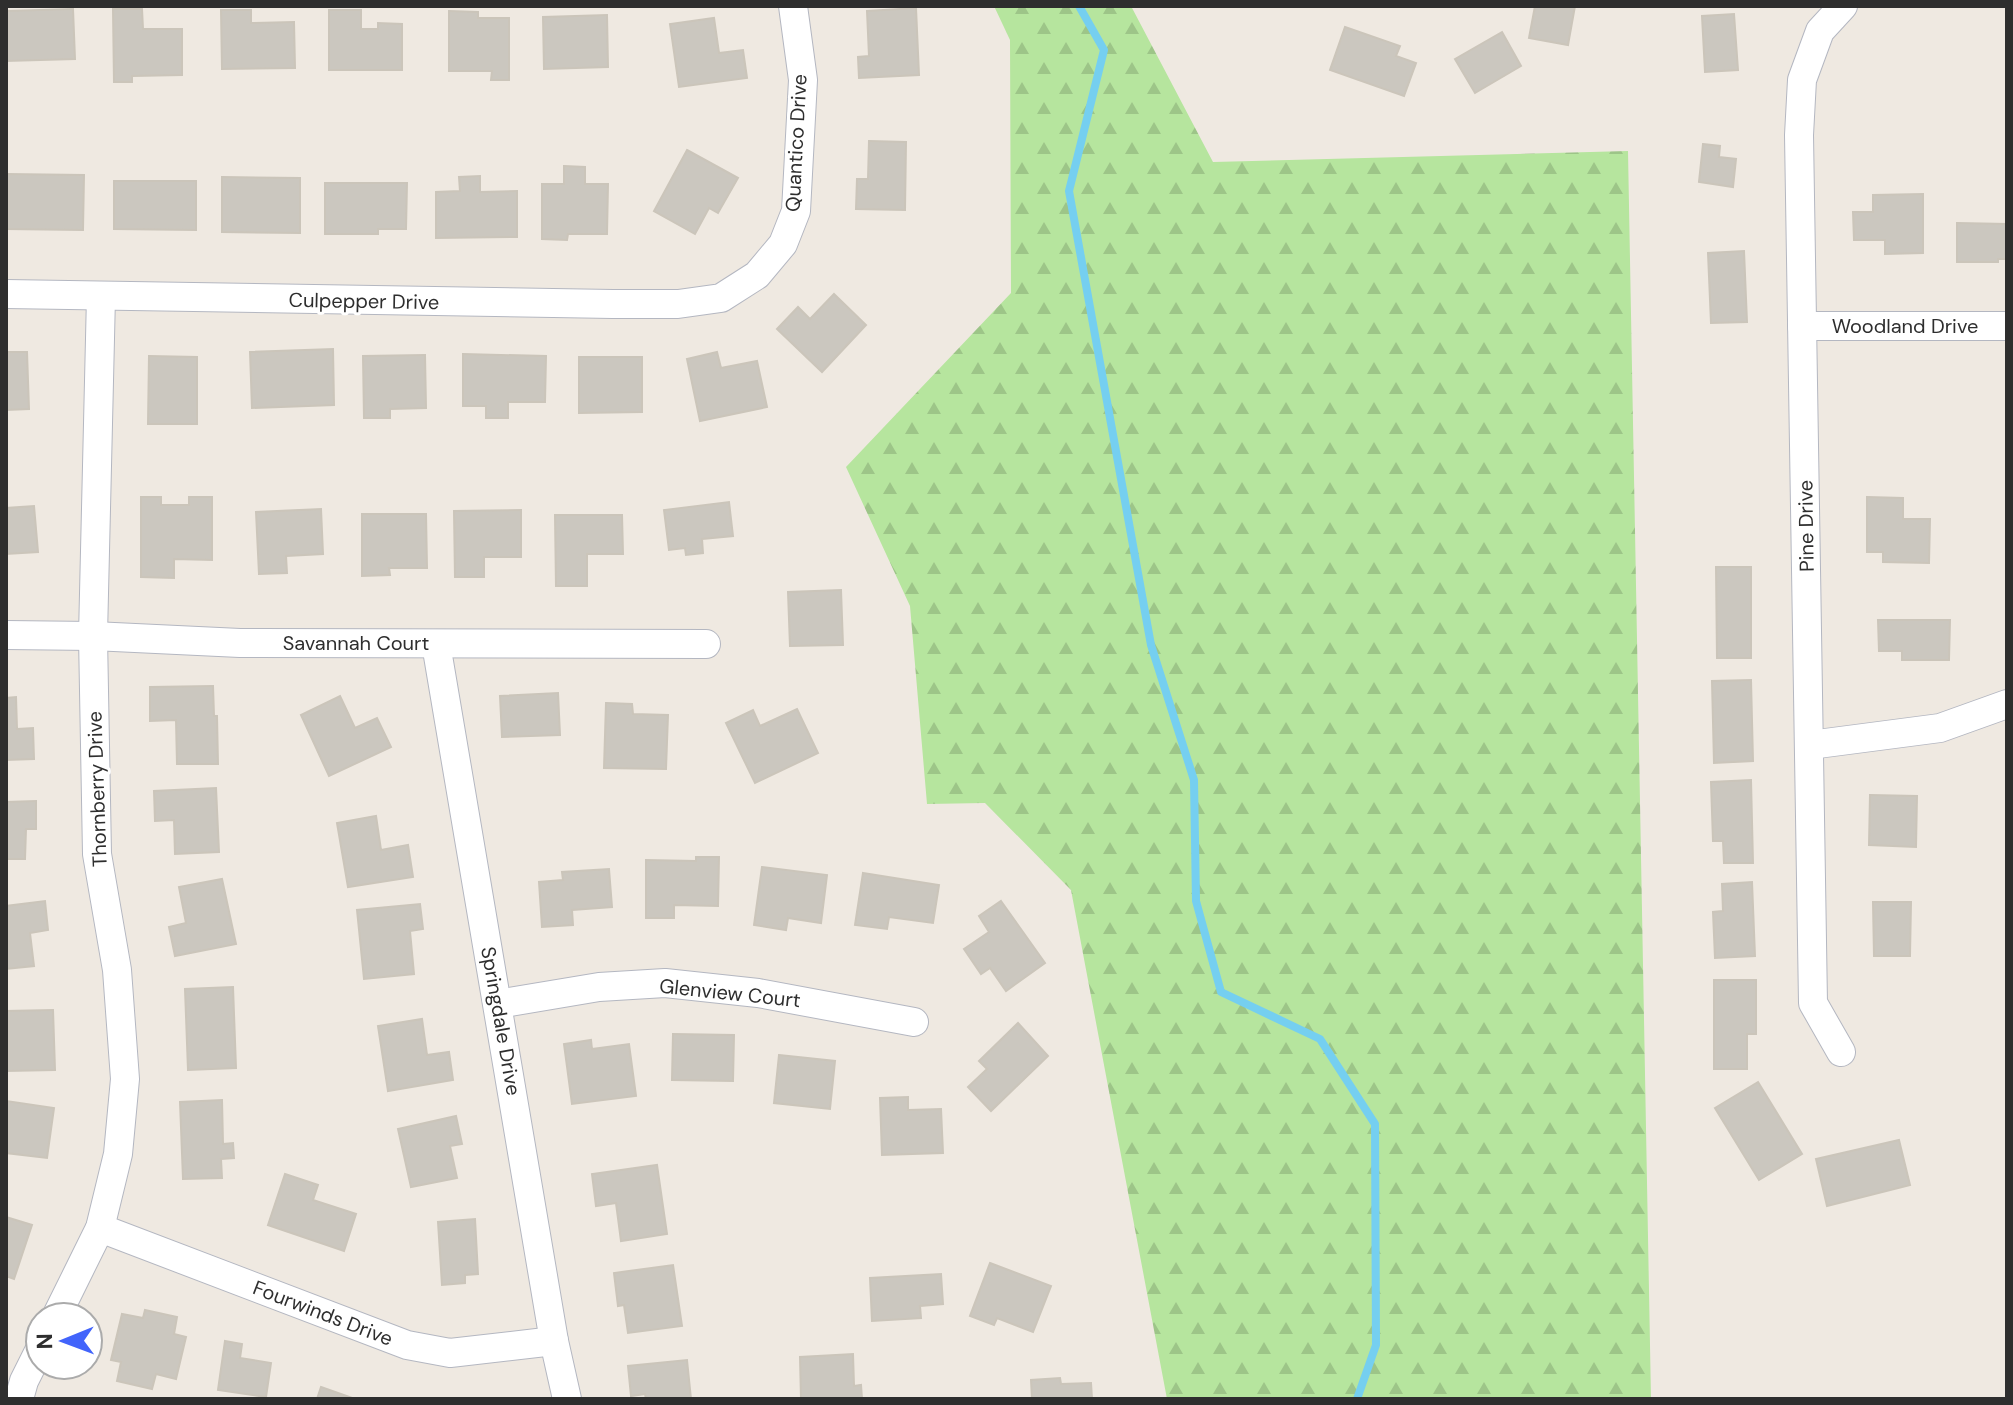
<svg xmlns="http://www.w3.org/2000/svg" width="2013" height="1405" viewBox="0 0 2013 1405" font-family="'DM Sans',sans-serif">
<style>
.forest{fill:url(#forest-firs)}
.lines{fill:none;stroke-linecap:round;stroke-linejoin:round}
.stream{stroke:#75cff0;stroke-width:8}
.building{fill:#cbc7bf;stroke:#cbc5ba;stroke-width:2}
.minor-casing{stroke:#b4b7c1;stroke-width:30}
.minor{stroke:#fff;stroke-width:28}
.labels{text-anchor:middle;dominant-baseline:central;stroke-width:6;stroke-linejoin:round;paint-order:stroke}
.street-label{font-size:20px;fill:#2e2e2e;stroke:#fff}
</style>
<defs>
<pattern id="forest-firs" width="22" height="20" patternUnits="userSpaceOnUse" patternTransform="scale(2)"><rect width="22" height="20" fill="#b6e59e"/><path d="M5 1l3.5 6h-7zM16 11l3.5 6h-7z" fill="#9dc588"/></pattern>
</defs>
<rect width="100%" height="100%" fill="#efe9e1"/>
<polygon class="forest" points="994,6 1131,6 1213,162 1628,151 1651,1399 1167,1399 1071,890 985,803 927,804 910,606 846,467 1011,293 1010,40"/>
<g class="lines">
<polyline class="stream" points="1079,6 1104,50 1069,191 1151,645 1194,780 1196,901 1221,992 1320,1039 1375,1124 1376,1345 1357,1399"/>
</g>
<g class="building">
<polygon points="1535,6 1575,6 1568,45 1529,38"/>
<polygon points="916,8 919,75 859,78 858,57 869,56 867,11"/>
<polygon points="73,9 75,59 6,61 6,11"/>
<polygon points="113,9 142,9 143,29 182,29 182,75 132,76 132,82 114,82"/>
<polygon points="221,10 251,10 251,23 294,22 295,68 222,69"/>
<polygon points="329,10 361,10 361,29 378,29 378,23 402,24 402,70 329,70"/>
<polygon points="449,11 478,12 478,18 509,18 509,80 491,80 492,71 449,71"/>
<polygon points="1734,14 1738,70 1705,72 1702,16"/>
<polygon points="607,15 608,67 544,69 543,17"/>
<polygon points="714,18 719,53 743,50 747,78 679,87 670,24"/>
<polygon points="1345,27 1400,46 1396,56 1416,63 1404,96 1330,70"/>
<polygon points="1502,32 1521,66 1475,93 1455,59"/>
<polygon points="869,141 906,142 905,210 856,209 857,179 868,179"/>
<polygon points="1703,144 1720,146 1719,157 1736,159 1733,187 1699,182"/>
<polygon points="687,150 738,178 718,213 709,208 695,234 654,211"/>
<polygon points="564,166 585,167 585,184 608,184 607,234 568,234 567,240 542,239 542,184 564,184"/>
<polygon points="6,174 84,175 83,230 6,229"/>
<polygon points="480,176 480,192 517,191 517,237 436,238 436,192 460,191 459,177"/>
<polygon points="222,177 300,178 300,233 222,232"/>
<polygon points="114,181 196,181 196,230 114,229"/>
<polygon points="325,183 407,183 406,229 378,229 378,234 325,234"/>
<polygon points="1923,194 1923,253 1885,254 1885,240 1854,240 1853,212 1873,212 1873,195"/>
<polygon points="1957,223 2007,224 2007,259 1998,259 1998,262 1957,262"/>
<polygon points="1744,251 1747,322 1711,323 1708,253"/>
<polygon points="834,294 866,325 822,372 777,329 798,307 810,319"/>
<polygon points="333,349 334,405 252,408 250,352"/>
<polygon points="6,352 27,352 29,409 6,410"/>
<polygon points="717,352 721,368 757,361 767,407 700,421 687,359"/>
<polygon points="463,354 546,356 545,402 508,402 508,418 486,418 486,406 463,406"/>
<polygon points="425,355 426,408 390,409 390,418 364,418 363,356"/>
<polygon points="149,356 197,357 197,424 148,424"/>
<polygon points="579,357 642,357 642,412 579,413"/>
<polygon points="141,497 161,497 161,505 189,505 189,497 212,497 212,560 174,559 174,578 141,577"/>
<polygon points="1867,497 1903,498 1903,519 1930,519 1929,563 1883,562 1883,552 1867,552"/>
<polygon points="729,502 733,536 702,539 703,553 686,555 685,548 669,550 664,510"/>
<polygon points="34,506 38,552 6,554 6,508"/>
<polygon points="321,509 323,554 286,556 287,573 259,574 256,512"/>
<polygon points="521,510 521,557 484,557 484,577 455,577 454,511"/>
<polygon points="362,514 426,514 427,568 389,568 390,575 362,576"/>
<polygon points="555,515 622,515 623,554 587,554 587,586 556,586"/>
<polygon points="1716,567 1751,567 1751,658 1717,658"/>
<polygon points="841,590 843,645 790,646 788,592"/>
<polygon points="1878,620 1950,620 1949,660 1902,660 1902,651 1879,651"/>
<polygon points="1751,680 1753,761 1714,763 1712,681"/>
<polygon points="213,686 214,716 217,716 218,764 177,764 176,720 150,721 150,687"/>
<polygon points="558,693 560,735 502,737 500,696"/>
<polygon points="340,696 355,728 377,718 391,747 329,776 301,715"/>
<polygon points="16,697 17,729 33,728 34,759 6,760 6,698"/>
<polygon points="606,703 632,704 633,714 668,715 666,769 604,768"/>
<polygon points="797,709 818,753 755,783 726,723 753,710 760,726"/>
<polygon points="1751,780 1753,863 1724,863 1723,841 1713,841 1711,782"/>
<polygon points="216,788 219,852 175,854 174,820 155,821 154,791"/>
<polygon points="1870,795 1917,796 1916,847 1869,845"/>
<polygon points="36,801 36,829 26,829 25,859 6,859 6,802"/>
<polygon points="376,816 381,850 408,845 413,877 348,887 337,823"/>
<polygon points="696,857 719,857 718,906 674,905 674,918 646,918 646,860 696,861"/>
<polygon points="762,867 827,875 821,923 788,918 786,930 754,925"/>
<polygon points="609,869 612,907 572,910 573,925 542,927 539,882 563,880 562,872"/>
<polygon points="863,873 939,885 933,923 889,917 887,929 855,925"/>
<polygon points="222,879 236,944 175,956 169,927 186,923 179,887"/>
<polygon points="1752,882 1755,956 1715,958 1713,912 1723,911 1722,884"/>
<polygon points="45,901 48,930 30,933 34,966 6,969 6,906"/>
<polygon points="1001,901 1045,963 1006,991 990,968 981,974 964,949 989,932 979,916"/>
<polygon points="1873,902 1911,902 1910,956 1874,956"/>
<polygon points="420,904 423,929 410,931 414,974 364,979 357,910"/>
<polygon points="1714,980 1756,980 1756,1034 1747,1034 1747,1069 1714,1069"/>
<polygon points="233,987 236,1068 188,1070 185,989"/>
<polygon points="53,1010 55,1070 6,1071 6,1011"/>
<polygon points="422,1019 427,1055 449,1052 453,1080 388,1091 378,1026"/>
<polygon points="1018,1023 1048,1056 991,1111 968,1087 987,1069 979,1061"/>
<polygon points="673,1034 734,1035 733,1081 672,1080"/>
<polygon points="591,1040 592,1049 629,1044 636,1096 572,1104 564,1044"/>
<polygon points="779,1055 835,1061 830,1109 774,1103"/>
<polygon points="1758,1082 1802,1154 1759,1180 1715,1108"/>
<polygon points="908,1097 908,1110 941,1109 943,1153 882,1155 880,1098"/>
<polygon points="222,1100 223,1144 233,1143 234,1158 221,1159 222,1178 183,1179 180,1102"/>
<polygon points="6,1101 54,1108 47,1158 6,1153"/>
<polygon points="456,1116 462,1144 450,1146 457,1178 411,1187 398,1129"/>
<polygon points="1899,1140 1910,1185 1827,1206 1816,1159"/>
<polygon points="657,1165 667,1234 621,1241 616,1203 596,1206 592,1174"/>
<polygon points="285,1174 318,1185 313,1200 356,1214 344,1251 268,1225"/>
<polygon points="6,1217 32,1225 14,1279 6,1276"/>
<polygon points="475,1219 478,1274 465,1275 465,1283 442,1285 438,1222"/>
<polygon points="990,1263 1051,1286 1033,1332 997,1318 994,1325 970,1316"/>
<polygon points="673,1265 682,1326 628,1333 624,1305 618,1306 614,1273"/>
<polygon points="941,1274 943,1304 920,1306 921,1318 872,1321 870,1278"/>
<polygon points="145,1310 177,1317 174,1334 186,1337 176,1379 156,1374 152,1389 117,1381 121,1362 111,1360 122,1314 143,1318"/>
<polygon points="225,1341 242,1344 240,1358 271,1363 266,1397 218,1390"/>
<polygon points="853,1354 854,1386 861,1385 862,1399 801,1399 800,1357"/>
<polygon points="687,1360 691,1399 646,1399 645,1394 631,1396 628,1366"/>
<polygon points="1060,1378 1061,1384 1091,1383 1092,1399 1032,1399 1031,1380"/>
<polygon points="321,1387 355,1399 317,1399"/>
</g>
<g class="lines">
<g class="minor-casing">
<g id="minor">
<polyline points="6,294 613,304 678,304 721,298 757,275 783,244 796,211 803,80 793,6"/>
<polyline points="1802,326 2007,326"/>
<polyline points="6,635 93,636 240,643 706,644"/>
<polyline points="436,644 554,1341 567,1399"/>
<polyline points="1810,745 1940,728 2007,704"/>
<polyline points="498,1004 599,987 665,983 758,993 914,1022"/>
<polyline points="1841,1052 1813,1003 1799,135 1802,80 1820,31 1843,6"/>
<polyline points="100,1228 407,1345 450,1353 554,1341"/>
<polyline points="56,1317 100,1228 118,1154 125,1079 117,970 97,854 93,636 101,296"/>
<polyline points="19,1399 24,1381 40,1349"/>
</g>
</g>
<use href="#minor" class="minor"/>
</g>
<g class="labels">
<g class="street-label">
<text transform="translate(796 143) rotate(-87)">Quantico Drive</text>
<text transform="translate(364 301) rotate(1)">Culpepper Drive</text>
<text x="1905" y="326">Woodland Drive</text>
<text transform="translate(1806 526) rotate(-91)">Pine Drive</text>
<text x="356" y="643">Savannah Court</text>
<text transform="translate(97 789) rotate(-92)">Thornberry Drive</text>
<text transform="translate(730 993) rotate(6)">Glenview Court</text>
<text transform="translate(501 1021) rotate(80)">Springdale Drive</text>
<text transform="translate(323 1313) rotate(21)">Fourwinds Drive</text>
</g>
</g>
<rect width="2013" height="1405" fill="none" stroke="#2e2e2e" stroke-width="16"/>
<g transform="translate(64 1341) rotate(269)"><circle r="38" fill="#ffffff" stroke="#ababab" stroke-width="2"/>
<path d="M0-6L14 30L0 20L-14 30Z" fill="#4264fb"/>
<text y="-12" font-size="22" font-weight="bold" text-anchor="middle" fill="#2e2e2e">N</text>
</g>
</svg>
